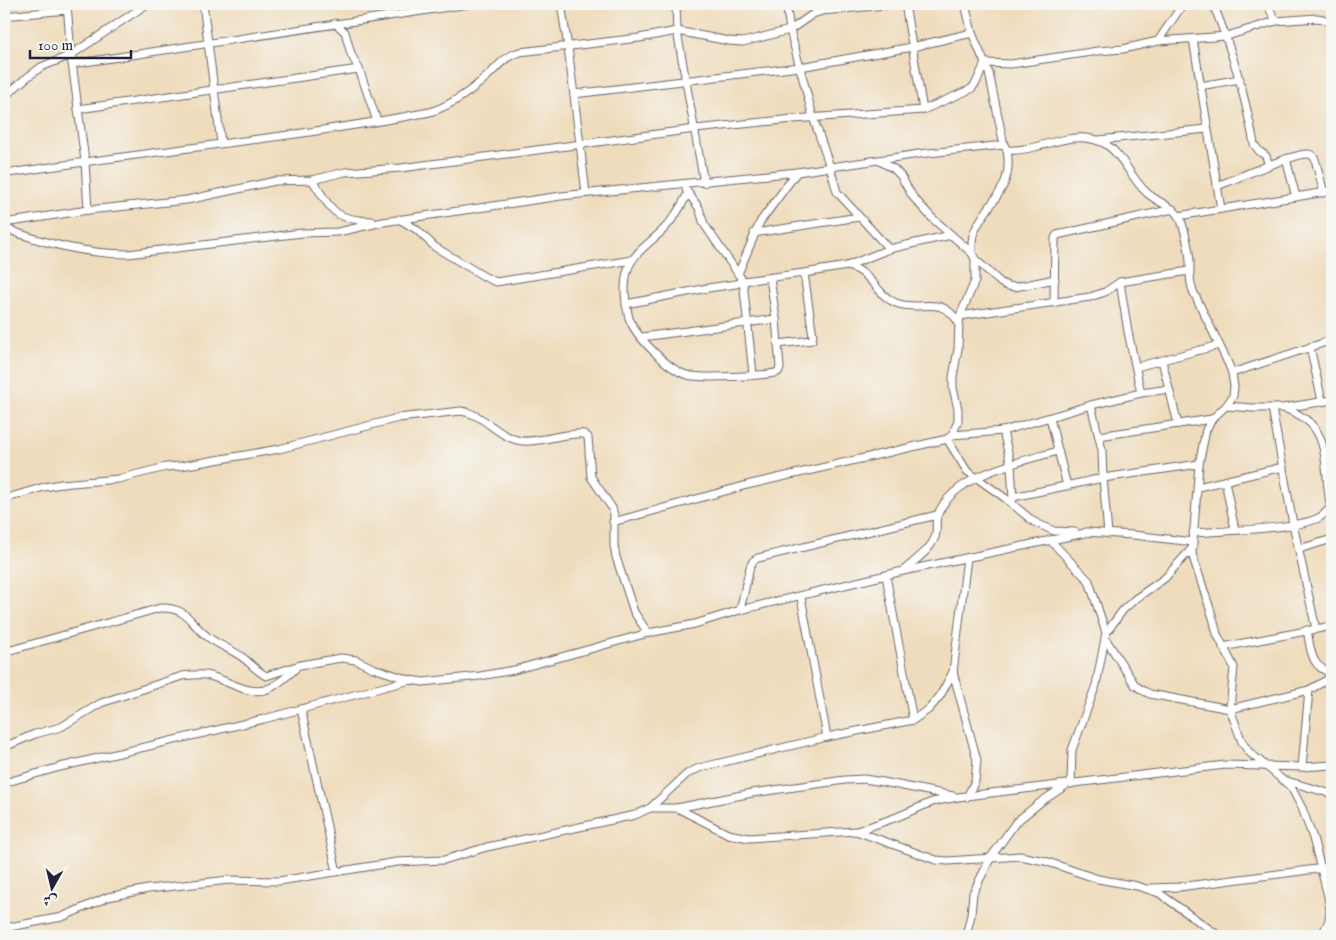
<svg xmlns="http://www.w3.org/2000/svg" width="1336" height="940" viewBox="0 0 1336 940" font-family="'IM FELL English',Amiri,serif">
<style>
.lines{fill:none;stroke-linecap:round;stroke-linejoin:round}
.minor-casing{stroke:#6a6368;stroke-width:9}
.minor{stroke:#fff;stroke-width:7}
</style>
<rect width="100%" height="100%" fill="#f6f6f2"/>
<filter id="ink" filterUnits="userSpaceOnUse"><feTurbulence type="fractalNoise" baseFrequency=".02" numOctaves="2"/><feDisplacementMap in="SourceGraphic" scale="10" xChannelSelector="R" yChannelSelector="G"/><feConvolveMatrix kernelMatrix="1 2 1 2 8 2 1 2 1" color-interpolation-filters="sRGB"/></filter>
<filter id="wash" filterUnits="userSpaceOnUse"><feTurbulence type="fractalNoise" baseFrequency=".0096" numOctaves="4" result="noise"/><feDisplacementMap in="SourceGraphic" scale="20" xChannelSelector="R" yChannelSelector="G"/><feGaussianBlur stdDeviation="1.12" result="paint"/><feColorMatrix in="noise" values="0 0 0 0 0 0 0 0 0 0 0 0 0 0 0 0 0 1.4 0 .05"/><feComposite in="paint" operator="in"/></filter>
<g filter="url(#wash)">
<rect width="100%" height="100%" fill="#efdcbc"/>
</g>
<g filter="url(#ink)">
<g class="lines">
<g class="minor-casing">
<g id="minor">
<polyline points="67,4 71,55 85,161 88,210"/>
<polyline points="203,4 221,143"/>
<polyline points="561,4 568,47 586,193"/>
<polyline points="676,4 677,31 704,183"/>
<polyline points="786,4 790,30 813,117 830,167 837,192 889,249"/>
<polyline points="905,4 923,110"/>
<path d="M965,4L972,33L989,73L1004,145L1007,150C1034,152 1058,136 1085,138C1093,139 1100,140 1107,145C1124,157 1131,178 1146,192C1156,202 1176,207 1181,220C1185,232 1189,249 1190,261C1190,272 1189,281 1193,291L1228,363L1232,373L1234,387L1233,396L1226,406L1212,419L1206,430L1199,464L1192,554L1213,618L1217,634L1234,667L1230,709L1242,742L1249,752L1291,787L1302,808L1313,838L1328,896L1330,911L1329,920L1324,931L1320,936"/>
<path d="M1213,4C1232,49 1245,95 1254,144L1259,151L1266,156L1269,166"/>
<polyline points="1267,4 1276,21"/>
<polyline points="4,16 67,10"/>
<polyline points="335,23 345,32 351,54 359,69 377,121"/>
<polyline points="1193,39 1221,209"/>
<polyline points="1158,41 1183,4"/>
<polyline points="72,64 468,4"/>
<polyline points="1200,86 1240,79"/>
<polyline points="574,94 800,67 912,47 972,33"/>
<polyline points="4,97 25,79 41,67 71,55 147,4"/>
<polyline points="78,109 359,69"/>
<polyline points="1098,140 1207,129"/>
<polyline points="1286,159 1296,197"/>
<polyline points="880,161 894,169 900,175 913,197 932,218 972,253 975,259 1001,283 1008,286 1015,287 1055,279"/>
<path d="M4,174C145,151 289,139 430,112C449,106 468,93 483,80C496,70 503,56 520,52L639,38L677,31L729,41L743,42L790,30L813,14L822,11L895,4"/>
<path d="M312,180C333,211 332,219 372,221"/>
<path d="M1217,186C1234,180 1295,152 1309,154C1313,155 1313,156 1315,159L1324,193"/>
<polyline points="686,190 699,208 704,224 743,281 753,374"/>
<path d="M688,193C681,207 674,219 663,230C651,242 633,253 628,269C623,284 625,304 629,318C635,336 669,370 687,375C700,379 766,376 778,372L780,368L776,319L770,278"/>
<polyline points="1178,216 1332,191"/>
<polyline points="399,219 416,229 435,247 485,277 496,282 632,260"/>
<polyline points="4,223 88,210 187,200 275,181 312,180 345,172 401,168 695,129 793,119 923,110 971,89 976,83 985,63 1011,64 1098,51 1123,49 1158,41 1227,36 1276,21 1317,18 1323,19 1332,24"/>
<path d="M4,228C43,243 86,254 128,254L302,233L338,232L383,222L561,196L797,172L919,154L1004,145"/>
<polyline points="754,233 859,217"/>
<path d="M972,253C972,245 971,237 975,230C990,199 1014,189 1007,150"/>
<path d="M847,266C850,267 855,268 858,270C873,278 880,297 896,303C922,313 940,293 959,323"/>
<polyline points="738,274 760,222 797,172"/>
<polyline points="1120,282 1128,332 1141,393"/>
<polyline points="1054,303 1055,238 1057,235 1173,209"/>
<polyline points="626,304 708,288 736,284 743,281 804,273 847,266 889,249 951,235"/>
<polyline points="960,316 1090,297 1105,292 1120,282 1189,271"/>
<polyline points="642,337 776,319"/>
<polyline points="778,344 812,340 813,336 804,273"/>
<polyline points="1310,347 1322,401"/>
<polyline points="1162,361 1178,424"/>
<polyline points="1136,367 1219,345"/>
<polyline points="1232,373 1332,340"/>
<polyline points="1091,405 1102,450 1103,478 1108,534"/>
<polyline points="1226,406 1253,408 1283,408 1332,400"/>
<polyline points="1272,408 1293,524 1316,629"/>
<path d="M1283,408C1326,422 1324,448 1328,488C1329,495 1329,504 1332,511"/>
<polyline points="1050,418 1067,486"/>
<polyline points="1003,431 1011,465 1013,499"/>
<polyline points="952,435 958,421 958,409 953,388 953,377 958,349 959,323 960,316 975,281 975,259"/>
<polyline points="1099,436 1212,419"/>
<polyline points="947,439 967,471 1005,498 1034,522 1054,531 1075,532"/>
<polyline points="1225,481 1235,530"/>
<polyline points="1198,487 1283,467"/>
<polyline points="1013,497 1103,478 1199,464"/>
<path d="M4,499L44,487L61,484L118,479L166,467L181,466L279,449L398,418L461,411C484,414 496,435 517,440C533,445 565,432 584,434L588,437L591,477L612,508L614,515V546L616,557L634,612L648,633"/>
<polyline points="613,522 747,485 947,439 952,435 1003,431 1091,405 1141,393 1169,389"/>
<polyline points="1086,532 1133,535 1193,542"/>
<path d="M1193,533C1219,531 1302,529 1320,517C1325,514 1328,510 1332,506"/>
<polyline points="1050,540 1089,581 1106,633"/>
<polyline points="1299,549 1332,539"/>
<path d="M904,570C915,560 934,548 936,533C937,527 935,519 938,514C955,474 1020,462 1058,451"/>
<polyline points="886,576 913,720"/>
<polyline points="801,597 827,737"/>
<polyline points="740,610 750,567 753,561 758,558 937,515"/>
<path d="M1307,630C1311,650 1310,667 1332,673"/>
<polyline points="1105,638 1135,685 1142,690 1150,694 1230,709 1309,690 1302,767"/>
<polyline points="1223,647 1332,626"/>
<path d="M4,652L160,608C188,607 189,623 208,637C218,645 231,649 242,657C250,663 257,671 266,676L300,665L341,658L356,660L373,668L410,680L423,682L480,676L514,670L648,633L695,624L740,610L903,571L1090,532"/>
<polyline points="953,672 977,760 975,781 967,797"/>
<polyline points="1309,690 1332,677"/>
<polyline points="301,709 337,872"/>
<path d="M4,747L35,734L61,727L101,703L182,676C190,675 198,674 206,675C227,679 249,698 270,688C279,684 288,675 295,669"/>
<polyline points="1287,781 1332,794"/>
<polyline points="4,783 60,767 264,719 410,680"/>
<polyline points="1071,784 1072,750 1096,685 1106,633 1123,610 1135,599 1165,578 1193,547"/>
<polyline points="650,808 687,774 699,768 827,737 913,720 929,709 940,696 953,672 967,558"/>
<polyline points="677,808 752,793 845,780 864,779 883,782 953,796"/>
<polyline points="857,831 897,817 932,802 958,797 1225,765 1302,767 1332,765"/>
<polyline points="1151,888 1179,887 1332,867"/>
<polyline points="4,928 62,917 108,897 148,889 229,880 279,881 397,862 444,860 487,847 635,815 650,808 677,808 728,834 749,838 856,831 936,860 948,861 1020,856 1045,861 1098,879 1137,886 1159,893 1219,936"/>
<polyline points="966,936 971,915 973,893 991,857 1016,822 1042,801 1065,786"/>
</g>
</g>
<use href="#minor" class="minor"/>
</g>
</g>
<rect width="1336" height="940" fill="none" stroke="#f6f6f2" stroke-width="20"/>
<g transform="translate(52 888) rotate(188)" stroke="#f6f6f2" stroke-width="4" paint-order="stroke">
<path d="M0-4L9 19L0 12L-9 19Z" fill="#22223b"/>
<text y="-8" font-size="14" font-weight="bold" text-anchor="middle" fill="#22223b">ش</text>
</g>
<path d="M30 50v8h101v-8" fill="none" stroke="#22223b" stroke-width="2.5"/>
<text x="38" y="50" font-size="15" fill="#22223b" stroke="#f6f6f2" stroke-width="4" paint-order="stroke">100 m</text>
</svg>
